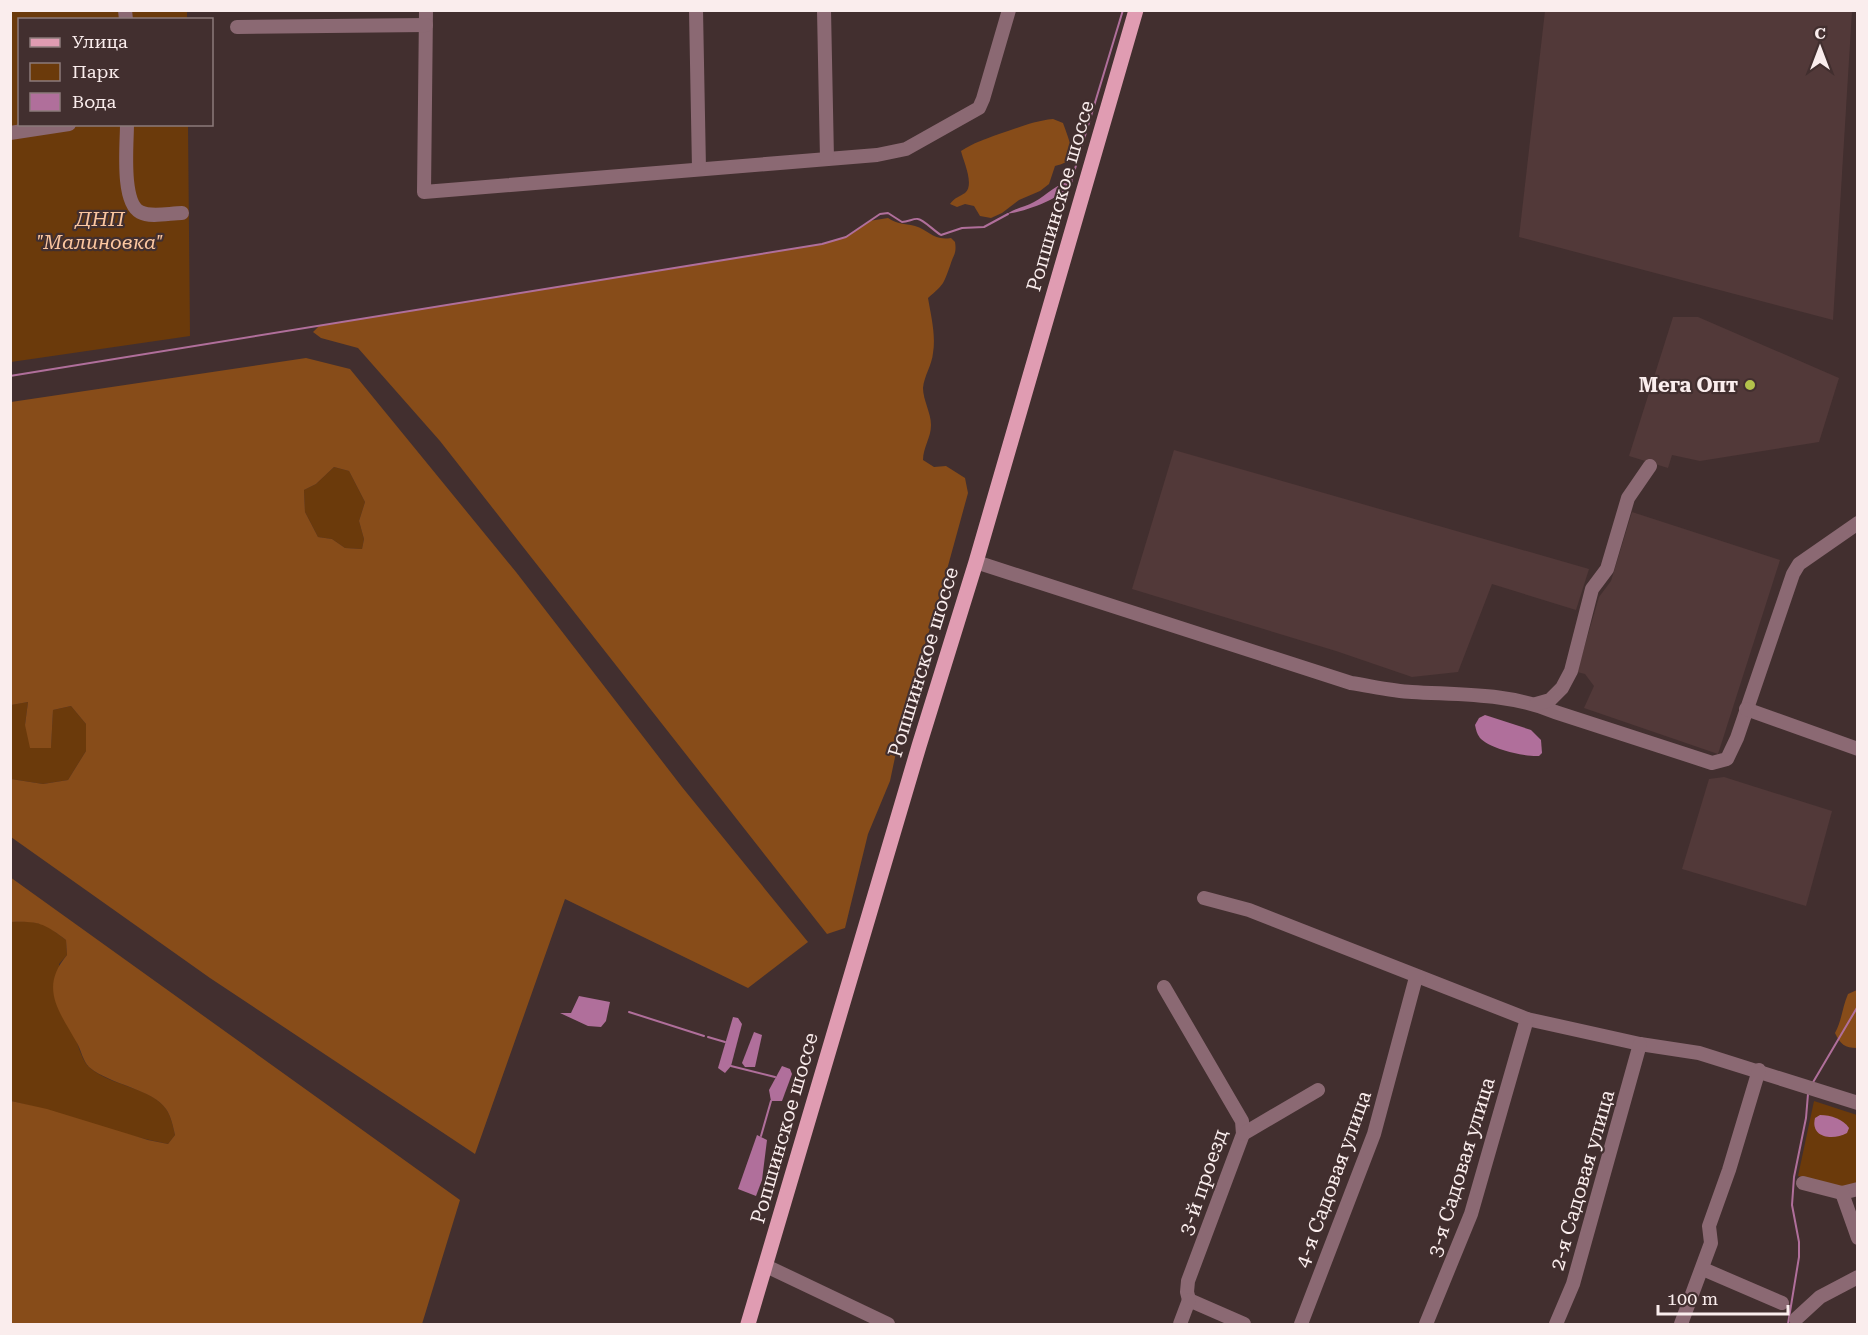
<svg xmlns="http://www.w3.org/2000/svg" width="1868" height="1335" viewBox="0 0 1868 1335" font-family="'Roboto Serif',serif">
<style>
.built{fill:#523939}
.green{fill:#6b3a0b}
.forest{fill:#874c19;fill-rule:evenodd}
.water{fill:#b06f9b}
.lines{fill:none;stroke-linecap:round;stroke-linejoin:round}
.stream{stroke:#b06f9b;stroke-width:2}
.minor{stroke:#8b6973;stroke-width:14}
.major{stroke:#e09cb2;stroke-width:15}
.poi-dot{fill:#b3c24b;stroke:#422f2f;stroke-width:2}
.labels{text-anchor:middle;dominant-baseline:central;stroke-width:4.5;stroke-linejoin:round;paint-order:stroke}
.street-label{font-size:20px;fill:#faeded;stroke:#422f2f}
.park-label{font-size:20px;font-style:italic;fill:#fbc6a0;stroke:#422f2f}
.poi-label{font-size:20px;font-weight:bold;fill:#faeded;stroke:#422f2f;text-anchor:end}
</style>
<rect width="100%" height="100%" fill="#422f2f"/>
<g class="built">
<polygon points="1545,11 1852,11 1833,320 1519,237"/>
<polygon points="1673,317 1698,317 1839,378 1819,442 1700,461 1672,455 1668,468 1629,456"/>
<polygon points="1174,450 1589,569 1576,610 1492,584 1458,672 1412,677 1336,651 1132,589"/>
<polygon points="1632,512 1780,560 1718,754 1584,708 1594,686 1585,674 1577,672 1599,597 1611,581"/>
<polygon points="1724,777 1832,811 1806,906 1682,869 1709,779"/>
</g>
<g class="green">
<polygon points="10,11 187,11 187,19 20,20 20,124 188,125 190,336 11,362"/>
<polygon points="334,467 349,471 365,502 359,521 364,539 362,549 345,548 332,539 318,537 305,512 304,490 316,484"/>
<polygon points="28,702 25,725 51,747 53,710 71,706 86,724 86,751 68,780 43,784 11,779 10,705"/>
<path d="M28,921L46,925L66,940L67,955L59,964C64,986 75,1054 89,1067C109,1086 151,1087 166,1109C171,1116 173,1126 175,1135L168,1144C115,1134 64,1113 11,1101L10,922Z"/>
<polygon points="1814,1101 1857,1115 1857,1185 1844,1188 1798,1176"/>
</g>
<g class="forest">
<path d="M1053,119L1063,123C1066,132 1075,151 1069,159C1066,163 1059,165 1055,166L1049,184L1040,191L1019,200L1002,213L991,218L980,216L974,206L965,204L957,207L950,204C955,197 959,197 965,193C975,185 963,160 961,151C975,142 983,140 999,134C1018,128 1033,121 1053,119Z"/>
<path d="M888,218C899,225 903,223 915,226C929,230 933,241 951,238L955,242C957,254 953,255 950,266C943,285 944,284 928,298C931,316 936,335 933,353C932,365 924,376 923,388C923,400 931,413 931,425C931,438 923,447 923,460L934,467L946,466L965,478L968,493L937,606L906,705L890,781L868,834L845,928L827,934L440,441L358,348L321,338L313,332L319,326L822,244L846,237L869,221Z"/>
<path d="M306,358L350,369L516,572L682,787L808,942L748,988L565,899L475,1154L210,978L11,837V779L43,784L68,780L86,751V724L71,706L53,710L51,748H30L25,725L28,702L11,705V402ZM334,467L349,471L365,502L359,521L364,539L362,549L345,548L332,539L318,537L305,512L304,490L316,484Z"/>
<path d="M10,877L460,1200L422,1324H11V1101L47,1109L148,1140L168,1144L175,1135C173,1126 171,1116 166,1109C153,1089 110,1085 89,1067C83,1061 81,1050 77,1043C59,1011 39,988 67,955L66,940C44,923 38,921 11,922Z"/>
<path d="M1857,990V1048C1845,1048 1840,1044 1835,1033C1842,1020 1842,1008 1848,994Z"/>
</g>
<g class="water">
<path d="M1073,181C1067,197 1024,212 1007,214C1016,208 1025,207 1034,202C1047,195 1058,182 1073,181Z"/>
<path d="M1485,715L1531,730L1541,740L1542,753L1539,756C1525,757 1490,749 1480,738C1477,734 1476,730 1475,725L1479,718Z"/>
<polygon points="579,996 610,1002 606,1021 601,1027 588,1026 560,1013 571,1013"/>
<polygon points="733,1017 738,1018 742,1024 731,1066 725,1073 718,1068"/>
<polygon points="754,1032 762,1035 755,1067 745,1067 742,1063"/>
<polygon points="782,1066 790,1069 792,1074 782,1101 771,1101 769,1090"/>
<path d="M1820,1115C1831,1115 1843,1119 1849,1128L1847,1133C1833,1141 1810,1138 1815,1118Z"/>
<polygon points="757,1135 767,1140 762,1180 756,1196 738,1189"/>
</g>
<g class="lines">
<g class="stream">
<polyline points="1071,182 1123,10"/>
<path d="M10,376L822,244L846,237L880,214L888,213L902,222C908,222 914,218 918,219C924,220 934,231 941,235L962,228L984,227L1008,214"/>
<polyline points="629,1012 704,1036"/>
<polyline points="708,1037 725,1042"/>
<polyline points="731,1066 775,1077"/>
<polyline points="1812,1084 1858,1006"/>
<polyline points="761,1136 771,1101"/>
<polyline points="1788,1324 1799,1257 1799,1242 1792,1205 1794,1177 1806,1118 1808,1094"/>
</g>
<g class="minor">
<polyline points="125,10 126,20"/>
<polyline points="426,10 424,192 877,155 906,149 979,108 983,99 1009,10"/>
<polyline points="696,10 699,169"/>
<polyline points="824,10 827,159"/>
<polyline points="237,27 426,25"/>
<path d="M127,124C127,144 121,202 140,212C151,218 170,213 182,213"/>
<polyline points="10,133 69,124"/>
<path d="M976,562L1351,683C1371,686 1392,691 1412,692C1460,695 1510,693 1555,712L1712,763L1727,759L1737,738L1793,574L1799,564L1858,523"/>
<polyline points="1536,704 1550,700 1562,688 1571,671 1592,589 1607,569 1628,498 1650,466"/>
<polyline points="1746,709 1858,749"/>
<polyline points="1204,898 1249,910 1527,1019 1640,1044 1699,1053 1858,1103"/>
<polyline points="1164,987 1242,1121 1243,1134 1188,1281 1187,1292 1189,1300"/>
<polyline points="1243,1134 1318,1090"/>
<polyline points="1803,1183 1842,1193 1858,1189"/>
<polyline points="1842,1193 1858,1238"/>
<polyline points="766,1266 888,1324"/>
<polyline points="1703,1269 1782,1303"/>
<polyline points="1189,1300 1244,1324"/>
<polyline points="1796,1319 1820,1297 1858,1277"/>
<polyline points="1180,1324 1189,1300"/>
<polyline points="1301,1324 1374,1134 1415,981 1419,977"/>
<polyline points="1426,1324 1471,1214 1527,1019"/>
<polyline points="1556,1324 1573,1284 1640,1044"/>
<polyline points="1681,1324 1711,1243 1709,1226 1729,1170 1759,1070"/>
</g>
<polyline class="major" points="748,1324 919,746 976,562 1136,10"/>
</g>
<circle class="poi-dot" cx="1750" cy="385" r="6"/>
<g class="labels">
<g class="street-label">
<text transform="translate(1060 196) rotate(-74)">Ропшинское шоссе</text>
<text transform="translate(923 662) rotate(-73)">Ропшинское шоссе</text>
<text transform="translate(784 1128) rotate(-74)">Ропшинское шоссе</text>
<text transform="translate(1461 1167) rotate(-73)">3-я Садовая улица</text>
<text transform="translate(1333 1179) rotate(-70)">4-я Садовая улица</text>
<text transform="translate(1582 1180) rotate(-74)">2-я Садовая улица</text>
<text transform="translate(1203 1182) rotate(-71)">3-й проезд</text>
</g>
<g class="park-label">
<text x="100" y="219">ДНП<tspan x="100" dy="23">"Малиновка"</tspan></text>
</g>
<g class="poi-label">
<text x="1738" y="385">Мега Опт</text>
</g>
</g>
<rect width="1868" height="1335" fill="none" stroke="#faeded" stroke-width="24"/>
<rect x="18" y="18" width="195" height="108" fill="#422f2f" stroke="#8c7b7b" stroke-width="1.5"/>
<rect x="30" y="38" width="30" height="9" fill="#e09cb2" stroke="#8c7b7b" stroke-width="1.5"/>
<text x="72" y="48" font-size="18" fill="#faeded">Улица</text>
<rect x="30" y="63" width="30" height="18" fill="#6b3a0b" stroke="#8c7b7b" stroke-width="1.5"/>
<text x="72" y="78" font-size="18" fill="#faeded">Парк</text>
<rect x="30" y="93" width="30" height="18" fill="#b06f9b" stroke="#8c7b7b" stroke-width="1.5"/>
<text x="72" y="108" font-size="18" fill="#faeded">Вода</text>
<g transform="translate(1820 48)" stroke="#422f2f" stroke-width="4.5" paint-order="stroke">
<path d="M0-4.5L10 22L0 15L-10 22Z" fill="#faeded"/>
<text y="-9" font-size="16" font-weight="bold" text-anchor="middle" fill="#faeded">С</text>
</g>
<path d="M1658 1305v9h130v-9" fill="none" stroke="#faeded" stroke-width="3"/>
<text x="1667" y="1305" font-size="18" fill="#faeded" stroke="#422f2f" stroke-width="4.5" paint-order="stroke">100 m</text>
</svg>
